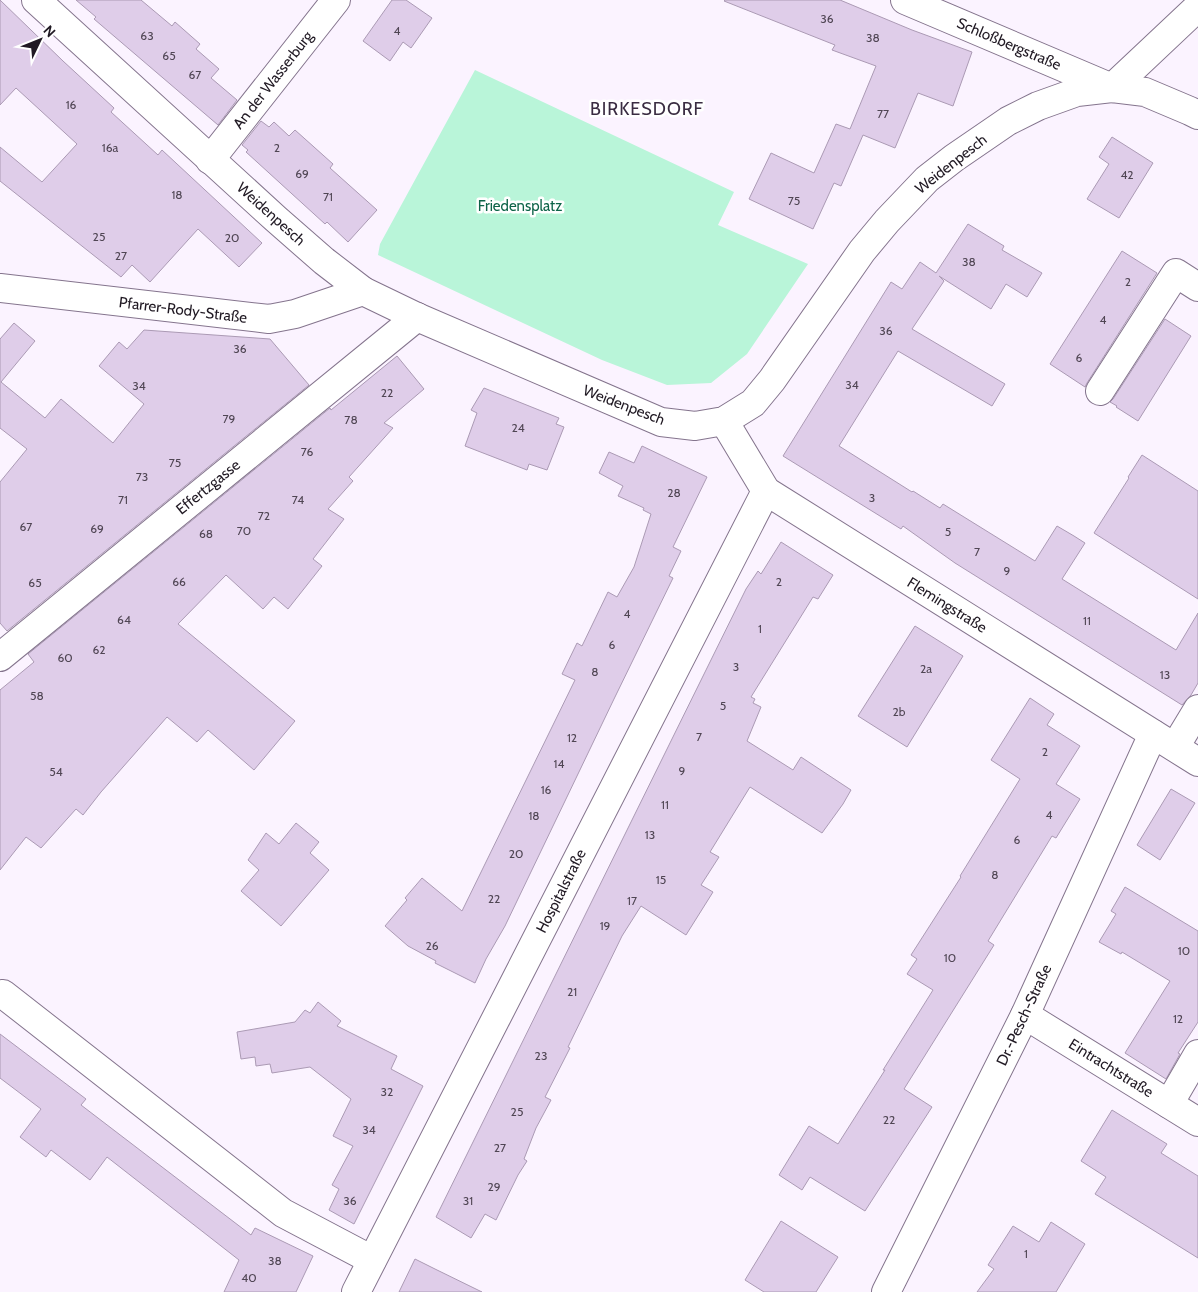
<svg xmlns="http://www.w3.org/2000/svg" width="1198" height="1292" viewBox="0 0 1198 1292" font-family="Cabin,sans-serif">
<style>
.green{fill:#b9f5d9}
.building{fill:#dfcde9;stroke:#ab9ab4}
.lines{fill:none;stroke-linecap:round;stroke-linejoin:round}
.minor-casing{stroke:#84748d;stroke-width:30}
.minor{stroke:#fff;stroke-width:28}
.labels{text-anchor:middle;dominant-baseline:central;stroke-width:5;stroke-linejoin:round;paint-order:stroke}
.number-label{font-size:12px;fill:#504654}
.street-label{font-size:15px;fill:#201923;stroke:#fff}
.park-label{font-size:15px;fill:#0d6448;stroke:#fff}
.quarter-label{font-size:18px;letter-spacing:1px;fill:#3a2c42;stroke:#fff}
</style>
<rect width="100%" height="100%" fill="#fbf3ff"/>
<polygon class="green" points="475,70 734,192 718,225 808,264 747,354 711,383 667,385 602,360 378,255 380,244"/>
<g class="building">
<polygon points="0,0 63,61 114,108 111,112 158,155 162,150 262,243 239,267 198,229 150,282 132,265 121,277 0,181 0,147 42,182 77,144 16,88 0,105"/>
<polygon points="76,0 141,0 172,26 175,22 200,44 196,49 219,69 211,78 237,100 218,125 94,19 96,17"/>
<polygon points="392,0 406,0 432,18 411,48 403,42 390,61 363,41"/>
<polygon points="725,0 840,0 912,30 972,52 953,106 918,93 895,148 863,135 841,186 834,183 813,229 749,199 771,153 814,173 836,124 850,129 876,66 832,50 835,45 724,1"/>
<polygon points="261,121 269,127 274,122 289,136 295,130 333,164 330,168 377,210 348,242 327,222 325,224 246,152 248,150 242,145"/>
<polygon points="1112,137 1153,163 1119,218 1087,199 1109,164 1099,157"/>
<polygon points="968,224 1004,246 1002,250 1042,273 1027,297 1006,284 991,309 939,276 944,281 912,329 1005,384 992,406 898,351 839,446 912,492 913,491 940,508 943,504 1035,561 1057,526 1074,536 1085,543 1062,579 1176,650 1198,613 1198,683 1191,695 1182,705 955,563 903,526 901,529 783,456 891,282 902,289 920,262 936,273"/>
<polygon points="1122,251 1157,273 1087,383 1085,387 1050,364"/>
<polygon points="1165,319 1191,336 1138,421 1116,407 1117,406 1110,402 1113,399"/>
<polygon points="14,323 35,341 1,382 45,418 61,399 113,443 144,404 99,366 119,342 127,349 144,330 270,339 309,385 7,631 0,623 0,482 27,449 0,428 0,339"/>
<polygon points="397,356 424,389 384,423 393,428 349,477 353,481 328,509 344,519 313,559 322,566 288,609 274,597 263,609 226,575 178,624 295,721 254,770 208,730 197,742 167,717 101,792 83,815 76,809 41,848 26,837 0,870 0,690 34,662 28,654 330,408 331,410"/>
<polygon points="484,388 559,418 556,424 564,427 547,470 529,464 527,470 465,446 477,413 471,410"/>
<polygon points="642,446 707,477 673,547 681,551 669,576 673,578 614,699 505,926 486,959 475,983 435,963 436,961 408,946 385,926 407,900 405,898 422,878 462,911 575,680 562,674 577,643 582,646 608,592 617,597 634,567 651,514 643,510 644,508 618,496 623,486 599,473 609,452 634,463"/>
<polygon points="1142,455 1198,491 1198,599 1094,533 1129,478 1128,477"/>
<polygon points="781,542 833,575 818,599 813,597 751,697 755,699 753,703 761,707 747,741 793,770 801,757 851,790 843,804 822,833 750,787 710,852 719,857 701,885 713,892 686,935 641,906 622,936 568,1047 570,1048 545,1097 551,1100 536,1128 524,1159 527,1161 518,1175 496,1220 485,1214 471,1238 436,1217 746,589 758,571 761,574"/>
<polygon points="915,626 963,656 907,747 858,716"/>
<polygon points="1030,698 1054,714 1047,725 1080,746 1056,784 1080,799 1056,838 1052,836 988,941 994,945 904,1089 932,1107 865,1211 810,1177 802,1190 779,1175 809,1126 838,1144 885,1070 883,1070 933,990 907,974 917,959 911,955 961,877 960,876 1020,779 991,760"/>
<polygon points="1171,789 1195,803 1160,860 1137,845"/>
<polygon points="296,823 319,842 310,853 329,870 281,926 241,891 259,870 248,860 266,833 279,844"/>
<polygon points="1125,887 1198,931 1198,1022 1178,1053 1180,1054 1166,1079 1125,1053 1170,981 1122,952 1121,954 1099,942 1116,914 1111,911"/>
<polygon points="318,1002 341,1021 337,1026 397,1056 391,1069 423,1086 354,1224 329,1210 339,1189 332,1185 353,1146 333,1136 351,1099 310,1067 272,1073 270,1064 256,1066 255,1057 241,1059 237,1032 295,1022 305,1010 310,1013"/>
<polygon points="0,1034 86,1099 81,1105 251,1235 255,1228 313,1256 296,1292 224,1292 239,1260 107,1157 90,1180 51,1150 46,1157 20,1137 41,1109 0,1078"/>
<polygon points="1112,1110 1167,1144 1161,1153 1198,1176 1198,1258 1095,1194 1106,1177 1081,1161"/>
<polygon points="781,1221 838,1257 816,1292 764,1292 745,1280"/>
<polygon points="1051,1222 1085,1244 1056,1292 977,1292 994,1269 988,1265 1013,1226 1039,1242"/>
<polygon points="415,1259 435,1269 482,1292 399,1292"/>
</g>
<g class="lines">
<g class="minor-casing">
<g id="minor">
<polyline points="36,0 276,219 324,261 363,291 417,317 661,422 695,426 724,421 753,403 772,380 862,251 887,221 927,179 954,158 1008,121 1038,106 1077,92 1112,88 1145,92 1190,111 1198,115"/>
<polyline points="905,0 1112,88 1198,7"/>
<polyline points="210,160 336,0"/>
<polyline points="0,288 269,319 295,314 363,291"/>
<polyline points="1100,391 1176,273 1198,287"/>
<polyline points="724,421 766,491 1198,762"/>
<polyline points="0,657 417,317"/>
<polyline points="1175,747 1198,709"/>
<polyline points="3,994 283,1213 372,1260"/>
<polyline points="1025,1015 1198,1122"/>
<polyline points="1169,1104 1198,1054"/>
<polyline points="356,1292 766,491"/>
<polyline points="886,1292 1025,1015 1153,734"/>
</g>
</g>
<use href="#minor" class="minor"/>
</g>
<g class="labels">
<g class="number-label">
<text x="827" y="18">36</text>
<text x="397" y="30">4</text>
<text x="147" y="35">63</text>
<text x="873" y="37">38</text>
<text x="169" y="55">65</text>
<text x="195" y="74">67</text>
<text x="71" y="104">16</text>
<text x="883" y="113">77</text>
<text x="110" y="147">16a</text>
<text x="277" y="147">2</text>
<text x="302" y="173">69</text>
<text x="1127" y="174">42</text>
<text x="177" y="194">18</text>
<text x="328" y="196">71</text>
<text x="794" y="200">75</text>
<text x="99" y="236">25</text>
<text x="232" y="237">20</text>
<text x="121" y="255">27</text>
<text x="969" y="261">38</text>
<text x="1128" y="281">2</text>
<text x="1103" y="319">4</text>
<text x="886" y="330">36</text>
<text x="240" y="348">36</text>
<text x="1079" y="357">6</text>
<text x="852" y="384">34</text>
<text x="139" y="385">34</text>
<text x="387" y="392">22</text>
<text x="229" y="418">79</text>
<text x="351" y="419">78</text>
<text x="518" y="427">24</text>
<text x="307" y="451">76</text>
<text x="175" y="462">75</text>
<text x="142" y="476">73</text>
<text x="674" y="492">28</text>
<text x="872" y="497">3</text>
<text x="123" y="499">71</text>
<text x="298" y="499">74</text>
<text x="264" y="515">72</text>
<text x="26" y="526">67</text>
<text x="97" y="528">69</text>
<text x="244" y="530">70</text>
<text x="948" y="531">5</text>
<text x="206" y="533">68</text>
<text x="977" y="551">7</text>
<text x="1007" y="570">9</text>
<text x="179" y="581">66</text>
<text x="779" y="581">2</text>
<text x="35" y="582">65</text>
<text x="627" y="613">4</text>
<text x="124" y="619">64</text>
<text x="1087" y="620">11</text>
<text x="760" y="628">1</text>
<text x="612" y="644">6</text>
<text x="99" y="649">62</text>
<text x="65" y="657">60</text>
<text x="736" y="666">3</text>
<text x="926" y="668">2a</text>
<text x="595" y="671">8</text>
<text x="1165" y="674">13</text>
<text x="37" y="695">58</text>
<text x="723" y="705">5</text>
<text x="899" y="711">2b</text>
<text x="699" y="736">7</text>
<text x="572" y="737">12</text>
<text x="1045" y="751">2</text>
<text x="559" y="763">14</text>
<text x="682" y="770">9</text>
<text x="56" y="771">54</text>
<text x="546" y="789">16</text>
<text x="665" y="804">11</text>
<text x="1049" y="814">4</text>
<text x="534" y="815">18</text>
<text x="650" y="834">13</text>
<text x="1017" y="839">6</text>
<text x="516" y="853">20</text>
<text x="995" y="874">8</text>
<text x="661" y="879">15</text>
<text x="494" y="898">22</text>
<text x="632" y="900">17</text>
<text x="605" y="925">19</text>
<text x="432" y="945">26</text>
<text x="1184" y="950">10</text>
<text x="950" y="957">10</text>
<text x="572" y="991">21</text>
<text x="1178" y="1018">12</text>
<text x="541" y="1055">23</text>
<text x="387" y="1091">32</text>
<text x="517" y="1111">25</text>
<text x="889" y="1119">22</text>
<text x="369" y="1129">34</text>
<text x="500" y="1147">27</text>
<text x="494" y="1186">29</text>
<text x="350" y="1200">36</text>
<text x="468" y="1200">31</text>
<text x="1026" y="1253">1</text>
<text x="275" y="1260">38</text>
<text x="249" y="1277">40</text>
</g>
<g class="street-label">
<text transform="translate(1009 44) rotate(23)">Schloßbergstraße</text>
<text transform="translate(273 80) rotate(-52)">An der Wasserburg</text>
<text transform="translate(951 164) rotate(-38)">Weidenpesch</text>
<text transform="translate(271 214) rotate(42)">Weidenpesch</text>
<text transform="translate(183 310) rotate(7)">Pfarrer-Rody-Straße</text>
<text transform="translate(624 405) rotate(21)">Weidenpesch</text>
<text transform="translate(208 487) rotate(-39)">Effertzgasse</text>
<text transform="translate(947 605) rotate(32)">Flemingstraße</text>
<text transform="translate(561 891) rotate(-63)">Hospitalstraße</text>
<text transform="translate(1024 1015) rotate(-65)">Dr.-Pesch-Straße</text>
<text transform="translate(1111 1068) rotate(32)">Eintrachtstraße</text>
</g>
<g class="park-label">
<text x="520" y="206">Friedensplatz</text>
</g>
<g class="quarter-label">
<text x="647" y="109">BIRKESDORF</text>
</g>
</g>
<g transform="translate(40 40) rotate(47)" stroke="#ffffff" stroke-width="4" paint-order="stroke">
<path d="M0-4L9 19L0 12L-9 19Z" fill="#201923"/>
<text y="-8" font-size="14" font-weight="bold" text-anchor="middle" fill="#201923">N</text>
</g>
</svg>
